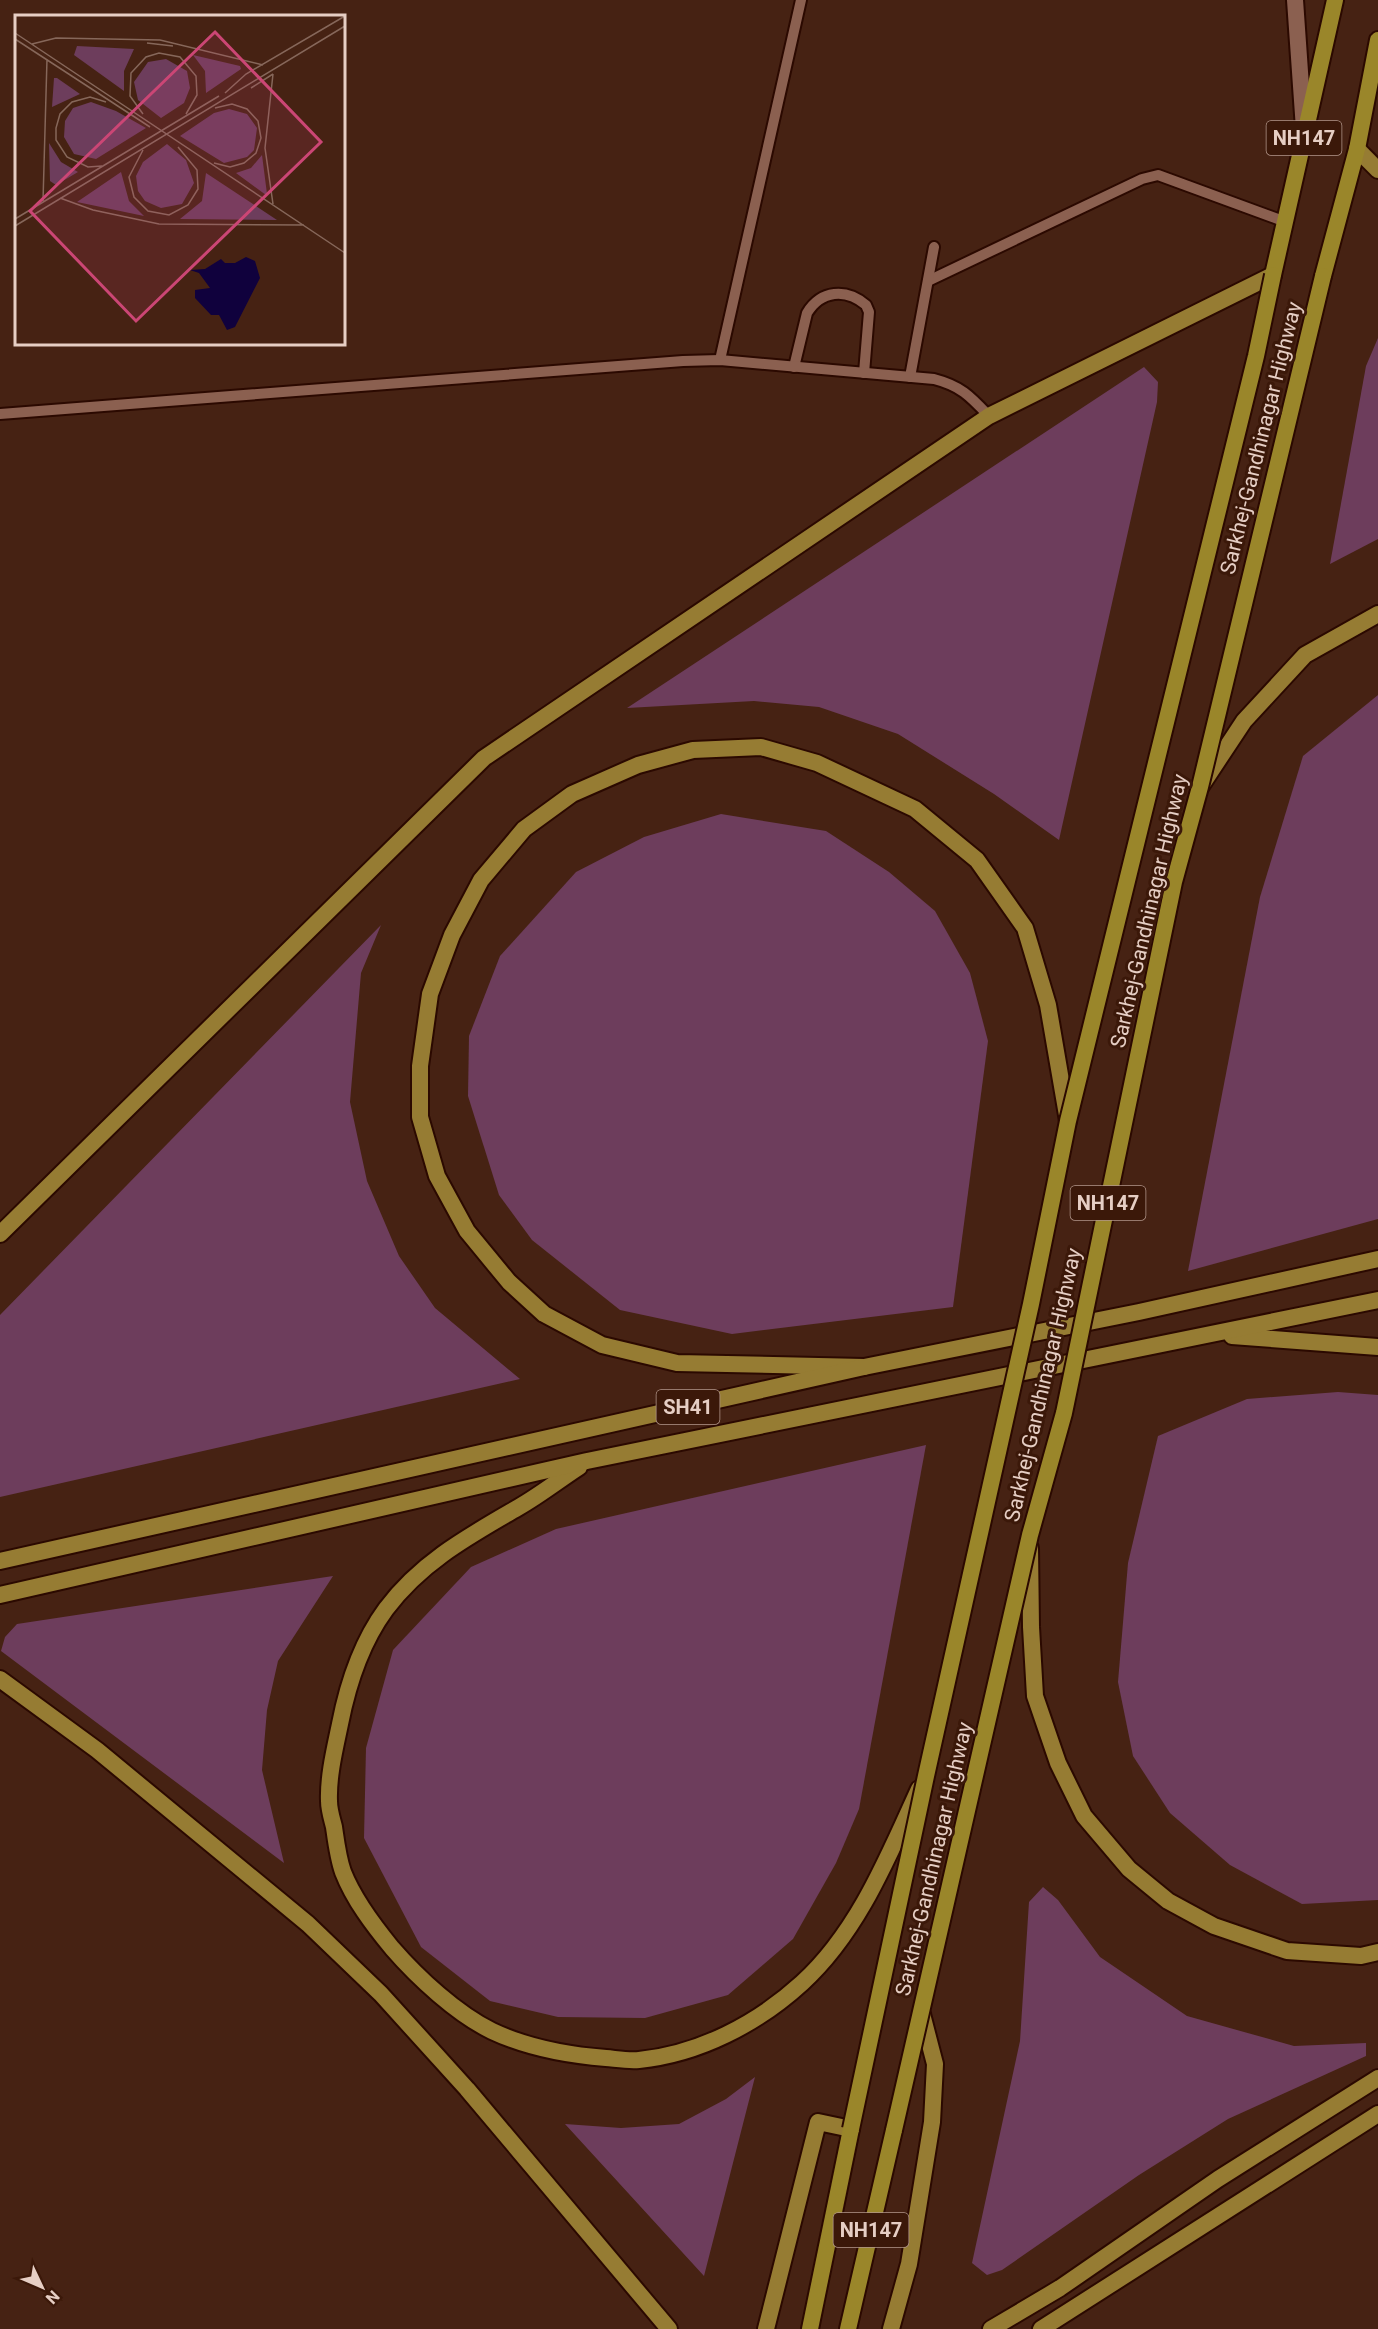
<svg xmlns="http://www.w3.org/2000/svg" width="1378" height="2329" viewBox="0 0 1378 2329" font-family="Roboto,sans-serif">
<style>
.green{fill:#6d3d5c}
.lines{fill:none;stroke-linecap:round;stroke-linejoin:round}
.service-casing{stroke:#2b0900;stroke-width:14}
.tertiary-casing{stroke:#2b0900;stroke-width:20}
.primary-casing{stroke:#2b0900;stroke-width:20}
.trunk-casing{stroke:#2b0900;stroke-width:20}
.service{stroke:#8b6050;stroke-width:10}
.tertiary{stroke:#8b6050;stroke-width:16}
.primary{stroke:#967c33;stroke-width:16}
.trunk{stroke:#9a862a;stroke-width:16}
.trunk-bridge-casing{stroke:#2b0900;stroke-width:20;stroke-linecap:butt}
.trunk-bridge{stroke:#9a862a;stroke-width:16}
.labels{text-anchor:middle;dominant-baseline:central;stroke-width:6;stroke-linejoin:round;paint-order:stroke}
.shield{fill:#3b1809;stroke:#b3978c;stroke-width:1.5}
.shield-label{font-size:20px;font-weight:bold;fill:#e6cec4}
.street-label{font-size:21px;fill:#e6cec4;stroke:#3b1809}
.inset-road{fill:none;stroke:#86675a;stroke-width:1.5}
.view{fill:#cb4675;fill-opacity:0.15;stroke:#cb4675;stroke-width:3}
.inset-edge{fill:none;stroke:#e6cec4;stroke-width:3}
</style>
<rect width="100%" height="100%" fill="#462213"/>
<g class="green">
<polygon points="1378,338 1378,539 1330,564 1366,366"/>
<polygon points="1144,367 1158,382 1157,402 1059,840 994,794 898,734 819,707 754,701 627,708"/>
<polygon points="1378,695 1378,1219 1188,1271 1260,897 1303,756"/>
<polygon points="721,814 826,831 889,872 935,911 970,973 988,1041 953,1307 732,1334 620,1310 532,1240 499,1195 468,1096 469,1036 500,956 576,872 644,837"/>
<polygon points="381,925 361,973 350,1102 367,1181 399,1256 435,1308 520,1379 0,1497 0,1315"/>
<polygon points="1338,1392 1378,1395 1378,1900 1302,1904 1230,1865 1170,1813 1133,1756 1118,1682 1128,1563 1158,1436 1247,1399"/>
<polygon points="926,1445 859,1809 836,1863 793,1939 728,1995 645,2018 558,2017 490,2001 421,1947 364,1838 366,1748 393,1650 471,1567 556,1529"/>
<polygon points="333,1576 278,1661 267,1710 262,1770 284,1863 1,1651 5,1637 17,1624"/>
<polygon points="1043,1887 1058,1900 1100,1957 1187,2016 1294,2046 1366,2043 1366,2056 1228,2119 1139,2175 1002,2270 987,2275 972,2263 1020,2041 1029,1902"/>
<polygon points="755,2077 704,2276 565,2124 621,2128 679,2124 726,2099"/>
</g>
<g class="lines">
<g class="service-casing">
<g id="service">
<polyline points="928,281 1142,179 1158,175 1286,222"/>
<polyline points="720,360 801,0"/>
<path d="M794,367L807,313C821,290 846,288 866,305L869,312L864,373"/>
<polyline points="910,377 934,247"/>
<path d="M0,414L683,361L720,360L934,379C961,386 970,396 989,416"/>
</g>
</g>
<g class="tertiary-casing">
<polyline id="tertiary" points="1295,0 1304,129"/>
</g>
<g class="primary-casing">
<g id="primary">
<polyline points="1357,149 1378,170"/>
<polyline points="1201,786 1244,721 1305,655 1378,614"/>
<polyline points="0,1234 484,758 989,416 1273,275"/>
<polyline points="1232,1336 1378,1347"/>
<polyline points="864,1367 677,1363 602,1345 544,1314 509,1282 467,1231 437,1176 420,1117 420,1066 430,994 452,935 481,880 524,829 572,794 638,765 693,750 761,747 817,763 915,809 977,860 1025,928 1048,1005 1068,1121"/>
<path d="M579,1467C559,1480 540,1495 519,1507C469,1536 421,1562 386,1609C361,1643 348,1683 340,1724C335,1748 328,1776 329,1801C329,1810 332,1819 334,1827C336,1841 338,1858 343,1872C354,1900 373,1925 392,1948C418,1978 457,2014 492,2031C528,2048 567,2055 606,2058C617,2059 628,2061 639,2060C699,2054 757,2024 802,1983C858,1932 888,1857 919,1789"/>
<polyline points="1030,1548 1031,1627 1035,1696 1058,1763 1084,1816 1129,1869 1168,1901 1214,1926 1287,1951 1361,1956 1378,1952"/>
<polyline points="0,1561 864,1367 1139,1312 1378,1259"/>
<polyline points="0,1595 587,1461 1378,1300"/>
<polyline points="0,1679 97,1750 308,1924 381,1994 467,2089 669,2329"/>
<polyline points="766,2329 818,2122 851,2129"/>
<polyline points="891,2329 909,2264 932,2122 935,2064 922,2014"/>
<polyline points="991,2329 1060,2288 1218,2179 1378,2078"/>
<polyline points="1041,2329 1378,2114"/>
</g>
</g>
<g class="trunk-casing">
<g id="trunk">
<polyline points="1273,275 1335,0"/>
<polyline points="1323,276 1357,149 1378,40"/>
<polyline points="810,2329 851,2129"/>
<polyline points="848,2329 894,2130"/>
</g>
</g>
<use href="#service" class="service"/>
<use href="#tertiary" class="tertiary"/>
<use href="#primary" class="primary"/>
<use href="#trunk" class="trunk"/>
<g class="trunk-bridge-casing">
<g id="trunk-bridge">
<polyline points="851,2129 926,1776 1031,1304 1068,1121 1256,356 1273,275"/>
<polyline points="894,2130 1030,1535 1064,1413 1174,882 1200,787 1323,276"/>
</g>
</g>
<use href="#trunk-bridge" class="trunk-bridge"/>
</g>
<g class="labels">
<g class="shield">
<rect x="1266.5" y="121" width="75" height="34" rx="4.5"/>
<rect x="1070.5" y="1186" width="75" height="34" rx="4.5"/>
<rect x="656.5" y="1390" width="63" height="34" rx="4.5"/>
<rect x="833.5" y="2213" width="75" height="34" rx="4.5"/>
</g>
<g class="shield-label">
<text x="1304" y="138">NH147</text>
<text x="1108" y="1203">NH147</text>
<text x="688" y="1407">SH41</text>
<text x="871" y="2230">NH147</text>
</g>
<g class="street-label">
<text transform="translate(1261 438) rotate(-76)">Sarkhej-Gandhinagar Highway</text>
<text transform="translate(1149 911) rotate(-77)">Sarkhej-Gandhinagar Highway</text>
<text transform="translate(1043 1385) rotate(-77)">Sarkhej-Gandhinagar Highway</text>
<text transform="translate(934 1859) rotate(-77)">Sarkhej-Gandhinagar Highway</text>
</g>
</g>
<g transform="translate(15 15)">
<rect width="330" height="330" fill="#462213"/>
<path d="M62,31L119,34L109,56V76L59,40ZM178,40L225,51L226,54L191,78L190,56ZM151,44L172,56L175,73L169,88L146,103L123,85L119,67L133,47ZM39,63H42L65,79L37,92ZM76,87L101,96L131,113L81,144L59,139L49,122L50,106L58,93ZM214,94L232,99L242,113L239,135L232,142L209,148L165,121L199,98ZM34,128L46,147L63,157L41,170L35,166ZM152,129L171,145L179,168L167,189L146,193L130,186L123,176L121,161L128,147ZM247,140L252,179L251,180L221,158L236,153ZM106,157L114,186L129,201L62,187ZM191,158L262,205L165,204L187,186Z" fill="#6d3d5c"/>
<path d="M231,242L240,246L245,263L220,312L212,315L204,300H196L180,283V275L195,273L184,258L175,255L190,254L206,244L210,248H220Z" fill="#10013d"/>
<path class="inset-road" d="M0,18L330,238M0,24L135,112M132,28L158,31M17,29L41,23L145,25L248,50M258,59L250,133L258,189M236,73L258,59M210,78L231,59L330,1M128,99L115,81L116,58L131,42L144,38L165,42L181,61L182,80L171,99M128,135L114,162L119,182L133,196L154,200L173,190L183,174L182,155L163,132M199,148L215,152L229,148L241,138L246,123L243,106L232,94L217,89L200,93M87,151L73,152L52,142L41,125V113L45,99L57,87L75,82L91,87M45,183L78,195L144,209L289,210M28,186L32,44M0,204L204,81M0,211L330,11"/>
<path class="view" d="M200,17L306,127L121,306L15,196Z"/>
<rect width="330" height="330" class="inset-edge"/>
</g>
<g transform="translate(42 2287) rotate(134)" stroke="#3b1809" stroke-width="4.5" paint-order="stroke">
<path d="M0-4.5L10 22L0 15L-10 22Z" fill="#e6cec4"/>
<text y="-9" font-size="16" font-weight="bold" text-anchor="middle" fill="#e6cec4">N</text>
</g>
</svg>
